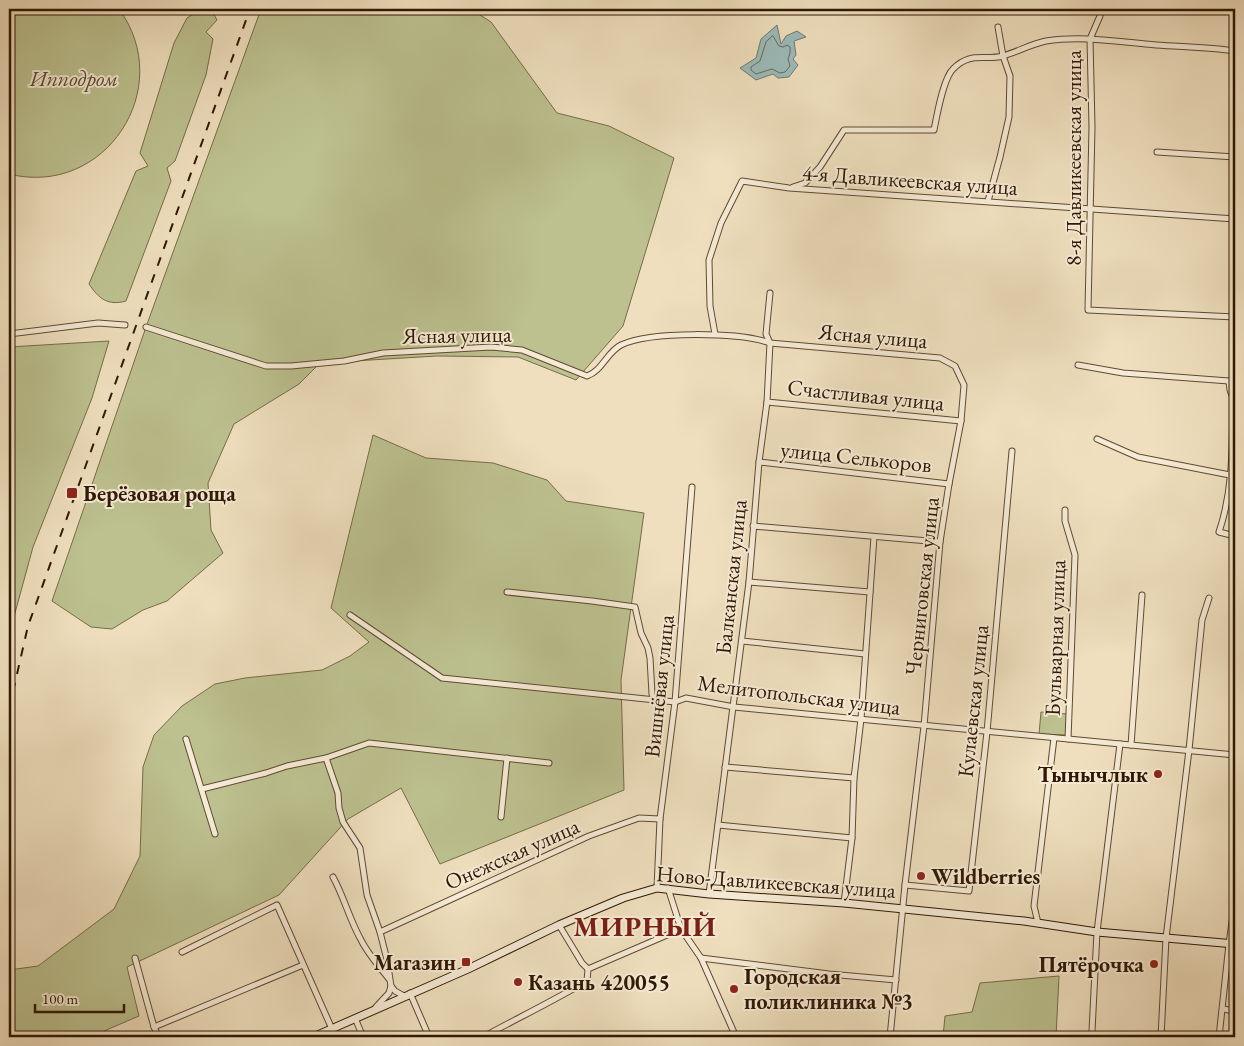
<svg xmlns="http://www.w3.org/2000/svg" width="1244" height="1046" viewBox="0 0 1244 1046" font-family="'EB Garamond',serif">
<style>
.green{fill:#bcc18f;stroke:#766c49}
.water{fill:#9cbbba;stroke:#717a71}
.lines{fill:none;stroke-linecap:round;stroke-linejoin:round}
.shore{stroke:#666a5e;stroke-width:1}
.street-casing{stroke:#604a32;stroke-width:7}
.secondary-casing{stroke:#301803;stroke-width:9}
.street{stroke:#f5ead5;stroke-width:5}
.secondary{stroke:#f5ead5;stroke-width:7}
.rail{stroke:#301803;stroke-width:2;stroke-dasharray:9 9;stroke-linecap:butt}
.poi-dot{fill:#8f2418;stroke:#f5ead5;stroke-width:2}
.labels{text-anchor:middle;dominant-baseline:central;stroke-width:4;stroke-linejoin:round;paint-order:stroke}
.park-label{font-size:22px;font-style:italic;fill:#5a4b2d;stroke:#f5ead5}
.street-label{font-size:22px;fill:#301803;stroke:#f5ead5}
.poi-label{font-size:22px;font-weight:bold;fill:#301803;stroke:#f5ead5;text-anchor:start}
.district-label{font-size:28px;font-weight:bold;letter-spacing:1px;fill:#7a1f14;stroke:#f5ead5}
</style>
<rect width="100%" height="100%" fill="#efdfbe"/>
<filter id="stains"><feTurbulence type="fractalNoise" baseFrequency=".004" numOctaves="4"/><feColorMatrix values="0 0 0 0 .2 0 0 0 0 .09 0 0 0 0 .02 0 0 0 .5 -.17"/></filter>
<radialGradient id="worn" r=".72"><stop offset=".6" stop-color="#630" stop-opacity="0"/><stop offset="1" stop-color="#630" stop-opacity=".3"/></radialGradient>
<g class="green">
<path d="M9,9H119C177,88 105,198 9,174Z"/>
<path d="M211,9L217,20L206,32L213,39L206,75L175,161L167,168L171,181L126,301C108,306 99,299 89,284L136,171L148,166L140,153L174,43L187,18L199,10Z"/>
<polygon points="261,9 471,9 491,22 557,113 609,126 674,158 623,326 576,380 518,357 437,356 320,363 299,384 234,424 208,483 211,530 223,553 167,601 143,610 112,629 91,627 52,601 146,327"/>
<polygon points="109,341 92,398 33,547 9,635 9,347"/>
<polygon points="373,435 426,458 493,463 547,480 566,501 644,513 621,680 624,790 440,864 401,788 348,819 279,895 127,967 139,1016 90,1037 9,1037 9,970 38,966 114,909 140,856 143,767 154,735 182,706 215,684 245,678 322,670 350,656 369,642 331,608"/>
<polygon points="1041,712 1067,714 1066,735 1039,734"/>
<polygon points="1059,976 1056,1037 943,1037 945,1016 972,1012 980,983"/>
</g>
<polygon class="water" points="777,25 781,44 786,36 797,31 806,37 794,41 796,55 793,59 798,65 789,77 778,78 773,74 756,80 740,68 756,58 761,39"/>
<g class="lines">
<polygon class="shore" points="773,36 779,46 783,47 787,45 790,47 790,53 788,59 790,66 785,72 780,73 772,69 756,74 751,70 751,67 760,61 766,42"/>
<g class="street-casing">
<g id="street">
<polyline points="1101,9 1100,16 1090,39 1092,127 1088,310 1235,317"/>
<polyline points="1157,152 1235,157"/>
<path d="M793,187L805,183L820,167L844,130H934C937,115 943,79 953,69C971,51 983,61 1003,56C1017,52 1031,44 1046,41C1082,35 1120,42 1156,45C1183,47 1208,47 1235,51"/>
<polyline points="988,201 1000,157 1009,117 1010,76 1003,56 998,27"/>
<path d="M146,327L266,366H291L344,361L383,353L491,347L522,350L587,376C602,371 607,352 621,345C651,331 738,332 770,343L940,358L955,366L964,385L961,421L949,484L940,542L924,726L905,885L890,1037"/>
<polyline points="9,334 98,323 125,325"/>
<polyline points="715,334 710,306 709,260 721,223 742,181 789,188 1235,219"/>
<polyline points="1078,365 1123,373 1229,381 1235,379"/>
<path d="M1229,381L1230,390L1233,398C1232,443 1234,488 1219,532L1235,536"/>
<polyline points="767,402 961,421"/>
<polyline points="1097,439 1138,457 1235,476"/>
<polyline points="759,462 949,484"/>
<polyline points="1065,510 1065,521 1075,555 1068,739"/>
<polyline points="753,526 940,542"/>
<polyline points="749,582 870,592"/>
<polyline points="507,592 592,601 635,607 641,633 648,648 650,658 652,694 654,700"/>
<polyline points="350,615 442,678 675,702 686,698 734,707 1235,755"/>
<polyline points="742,641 865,654"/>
<polyline points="186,739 215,834"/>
<polyline points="1131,745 1142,595"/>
<polyline points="326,758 338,793 339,808 343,822 360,848 367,895 380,932 387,960 391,986 389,993 376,1007"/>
<polyline points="725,767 854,778"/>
<polyline points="202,789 266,773 287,766 326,758 369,743 549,763"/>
<polyline points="501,817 507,758"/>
<polyline points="718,825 852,838"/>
<path d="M333,877C344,897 349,918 360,938C367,953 378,965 389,979"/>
<polyline points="905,885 969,891 987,732 1012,451"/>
<polyline points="657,888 660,819 675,702 692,487"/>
<polyline points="668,888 681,929 701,958 736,1037"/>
<polyline points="709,894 749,582 759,462 767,402 770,343 766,334 770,293"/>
<polyline points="844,903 852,838 854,778 861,719 874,537"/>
<polyline points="1038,923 1034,906 1054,738"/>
<polyline points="559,925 582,963 588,969"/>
<polyline points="380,932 589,836 639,818 660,819"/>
<polyline points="182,952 277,905 332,1029"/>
<polyline points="135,958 154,1027 159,1037"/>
<polyline points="701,958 829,974 896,980"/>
<polyline points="391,986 395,991 404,996"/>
<polyline points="410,993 429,1037"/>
<polyline points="1223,1009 1235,1011"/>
<polyline points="355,1018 363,1037"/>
<polyline points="154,1027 303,965"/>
<polyline points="1092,1031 1097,932 1120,744"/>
<path d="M483,1037C518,1018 553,1001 587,981L588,969L681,929"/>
<polyline points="1161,1037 1166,938 1189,750 1202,620 1209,598"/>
<polyline points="1219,1037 1229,944 1235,900"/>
</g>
</g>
<g class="secondary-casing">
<polyline id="secondary" points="313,1037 468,969 559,925 623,898 657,888 709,894 844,903 1024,921 1097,932 1235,944"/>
</g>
<use href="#street" class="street"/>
<use href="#secondary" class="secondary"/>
<polyline class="rail" points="9,709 28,626 250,9"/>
</g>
<g class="poi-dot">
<rect x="66" y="487" width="12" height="12" rx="2.5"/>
<circle cx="1158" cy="774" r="5"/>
<circle cx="921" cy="876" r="5"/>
<rect x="461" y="957" width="10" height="10" rx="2.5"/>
<circle cx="1154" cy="964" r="5"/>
<circle cx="518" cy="982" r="5"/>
<circle cx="734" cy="989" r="5"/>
</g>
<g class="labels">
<g class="park-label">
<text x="74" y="78">Ипподром</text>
</g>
<g class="street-label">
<text transform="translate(1073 158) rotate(-90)">8-я Давликеевская улица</text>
<text transform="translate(910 180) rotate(4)">4-я Давликеевская улица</text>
<text transform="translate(457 335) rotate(-1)">Ясная улица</text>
<text transform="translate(873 336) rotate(5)">Ясная улица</text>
<text transform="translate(866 395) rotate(6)">Счастливая улица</text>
<text transform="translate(856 457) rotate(6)">улица Селькоров</text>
<text transform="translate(731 577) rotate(-84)">Балканская улица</text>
<text transform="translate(922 586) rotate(-84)">Черниговская улица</text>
<text transform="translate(1055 638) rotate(-88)">Бульварная улица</text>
<text transform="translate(659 686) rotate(-84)">Вишнёвая улица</text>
<text transform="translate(799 695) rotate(7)">Мелитопольская улица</text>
<text transform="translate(973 701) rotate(-84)">Кулаевская улица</text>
<text transform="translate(512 854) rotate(-24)">Онежская улица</text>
<text transform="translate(776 882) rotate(4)">Ново-Давликеевская улица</text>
</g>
<g class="poi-label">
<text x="83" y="493">Берёзовая роща</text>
<text x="1148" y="774" text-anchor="end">Тынычлык</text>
<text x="931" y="876">Wildberries</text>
<text x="456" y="962" text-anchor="end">Магазин</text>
<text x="1144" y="964" text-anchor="end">Пятёрочка</text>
<text x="744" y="976">Городская<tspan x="744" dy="25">поликлиника №3</tspan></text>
<text x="528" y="982">Казань 420055</text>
</g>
<g class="district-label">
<text x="645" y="926">МИРНЫЙ</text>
</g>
</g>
<rect width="1244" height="1046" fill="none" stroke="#efdfbe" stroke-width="30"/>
<rect x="10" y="10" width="1224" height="1026" fill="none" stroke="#301803" stroke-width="2.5"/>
<rect x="15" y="15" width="1214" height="1016" fill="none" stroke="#301803"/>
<path d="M35 1004v8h89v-8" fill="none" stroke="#301803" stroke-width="2.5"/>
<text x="42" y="1004" font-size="15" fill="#301803" stroke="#f5ead5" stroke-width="4" paint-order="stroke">100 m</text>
<rect width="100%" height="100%" filter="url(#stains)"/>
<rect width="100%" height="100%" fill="url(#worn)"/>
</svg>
